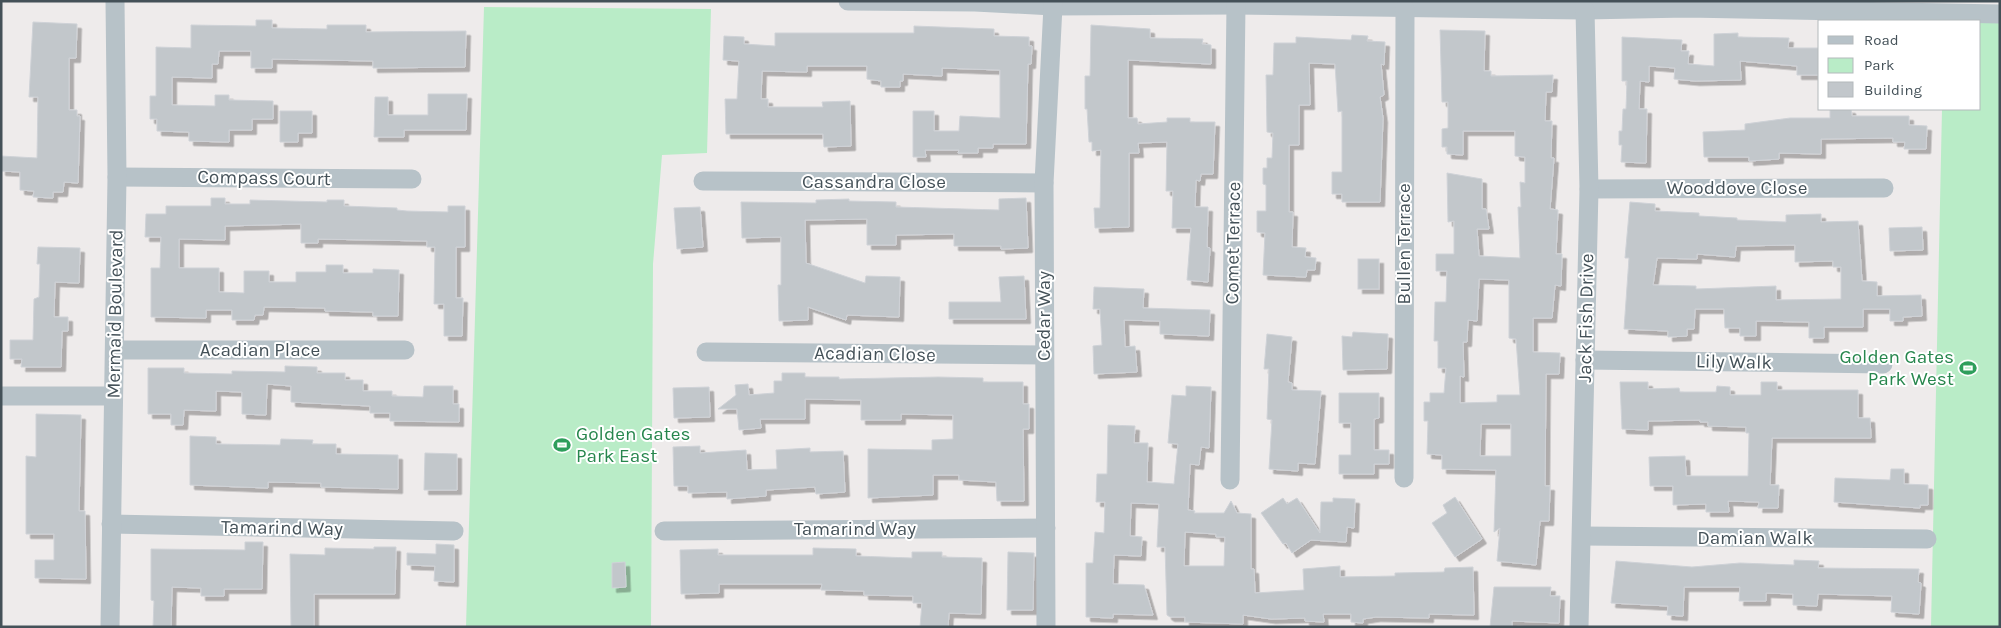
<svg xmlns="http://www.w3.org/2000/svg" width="2001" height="628" viewBox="0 0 2001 628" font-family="Karla,sans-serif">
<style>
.green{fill:#b9ecc7}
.building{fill:#c2c7cb;stroke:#cfd2d7;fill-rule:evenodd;filter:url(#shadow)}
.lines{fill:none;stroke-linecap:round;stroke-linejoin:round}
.street{stroke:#b7c2c8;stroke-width:19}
.labels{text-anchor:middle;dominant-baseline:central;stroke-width:4;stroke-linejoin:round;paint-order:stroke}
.street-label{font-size:19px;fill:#445158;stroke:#fff}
.leisure-label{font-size:19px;fill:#27864d;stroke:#fff;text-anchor:end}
</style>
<defs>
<filter id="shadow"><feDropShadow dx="4.5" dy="4.5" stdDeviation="0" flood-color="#0004"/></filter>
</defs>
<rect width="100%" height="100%" fill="#eeebeb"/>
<g class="green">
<polygon points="484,7 711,9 707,153 662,155 653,264 651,627 466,627"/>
<polygon points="1980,23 2000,23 2000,627 1931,627 1942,109 1980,109"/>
</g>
<g class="building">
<polygon points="256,20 272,20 272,28 327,29 327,25 366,25 366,32 466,31 465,67 373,68 373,61 272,59 272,68 251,68 251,51 219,51 218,64 212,64 212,78 172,77 172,105 215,106 215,95 229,95 229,100 273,101 273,119 252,119 252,130 229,130 229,142 189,141 189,132 157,131 157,119 150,119 150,96 156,96 156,47 191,48 191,25 256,26"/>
<polygon points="33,22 77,24 76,58 69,58 69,110 77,110 77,116 80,116 78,183 64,182 63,192 53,192 53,198 33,197 34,191 20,190 20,172 1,171 1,156 37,158 38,97 29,97"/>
<polygon points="1091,25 1150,29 1150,38 1203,39 1202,44 1211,45 1211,64 1128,60 1128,118 1137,118 1138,124 1167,122 1167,118 1190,118 1190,122 1215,122 1213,174 1201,174 1200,181 1196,180 1195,207 1208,207 1207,247 1210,248 1208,282 1187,280 1191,228 1172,228 1173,191 1166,191 1167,142 1138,143 1139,153 1129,153 1129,227 1095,228 1094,208 1100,208 1101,150 1092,151 1092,142 1089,142 1087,109 1085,109 1085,76 1090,76"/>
<polygon points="914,26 994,29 994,36 1029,37 1029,46 1032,46 1031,64 1028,64 1026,144 993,144 993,148 978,148 978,153 958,153 959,150 925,150 926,157 913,157 913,111 934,111 934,131 959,131 960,116 1000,118 1000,70 942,68 942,76 903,74 903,81 900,81 900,87 881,87 881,81 867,79 867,66 807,66 807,72 762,71 761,99 768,99 768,107 823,107 822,102 850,101 851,146 824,147 823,134 726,134 725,99 737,99 739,61 723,60 724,36 744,37 744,44 775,46 775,33 914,33"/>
<path d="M1440,30L1485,31L1484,71H1491V76L1553,75L1552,92H1546L1545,121H1552L1551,158H1554L1550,209L1558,210L1556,254H1562L1561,286L1555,285L1552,318H1533V352L1560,353L1559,374H1546L1545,486H1550L1549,521H1540L1536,565L1497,561L1500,528L1494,532L1496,470L1442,469V455L1427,454L1428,421H1424V402H1430V393H1444L1446,368H1438V341H1434L1435,302H1446L1447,271H1436V254H1454V221L1448,222L1447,173L1482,179V209H1486L1489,229H1477L1479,256L1520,258L1518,207H1521L1520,182L1525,183V157L1515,156V131H1463V155L1447,154V147H1442V129L1448,128V102H1442ZM1479,279L1509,280V338L1516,339L1520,395H1497V402L1460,403V376L1464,377L1463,342H1467L1468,320L1477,321ZM1481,424H1511V456H1480Z"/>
<polygon points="1738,33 1738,37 1789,38 1788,48 1820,48 1820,75 1797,75 1797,66 1740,61 1741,80 1695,81 1674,79 1675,68 1649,66 1649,82 1640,81 1639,109 1647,109 1646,163 1621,162 1622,145 1619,145 1619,131 1622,131 1623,109 1626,109 1627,81 1622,81 1622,37 1682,40 1681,51 1689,51 1688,64 1714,66 1714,34"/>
<polygon points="1352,35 1368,36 1367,41 1385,42 1384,65 1381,64 1384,95 1380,97 1383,118 1380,202 1342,202 1342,194 1332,194 1332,172 1342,172 1342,111 1338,112 1335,64 1309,63 1310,105 1299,105 1299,145 1289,145 1289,212 1293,212 1292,247 1306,248 1305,257 1316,258 1315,270 1307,270 1306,277 1263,275 1265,233 1257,232 1257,211 1266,211 1266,185 1263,184 1263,168 1267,168 1267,158 1272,158 1273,133 1267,132 1266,75 1273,75 1274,43 1296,43 1296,37 1351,40"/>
<polygon points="428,94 467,94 466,130 404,130 404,137 374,137 375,97 388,97 388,115 428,115"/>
<polygon points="1830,109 1851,109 1852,116 1909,116 1909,125 1927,126 1926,149 1904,149 1905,142 1893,142 1893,138 1821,139 1821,154 1779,153 1779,159 1749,161 1749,157 1704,157 1703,132 1745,130 1745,124 1790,118 1830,118"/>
<polygon points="280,111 312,111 312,133 298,133 298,142 280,142"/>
<polygon points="211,198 225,198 225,204 250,204 250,200 327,202 327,200 344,200 344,206 397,208 397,210 407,211 448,212 448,206 465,206 465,247 456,247 456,298 463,298 462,336 444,336 444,304 434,304 435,247 427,247 427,241 318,239 318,243 301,243 301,224 225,226 225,240 179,239 179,268 219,268 219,292 244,293 244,271 269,271 269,282 296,282 296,272 326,272 326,265 343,265 343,273 373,273 373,269 399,270 398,316 373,316 373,312 325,311 325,308 264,307 263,315 255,315 254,320 232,320 232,310 206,310 206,318 151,317 151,268 160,268 161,237 145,237 146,214 166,214 166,206 211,206"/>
<polygon points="1026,198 1028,248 1001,249 1001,246 954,246 954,234 896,235 896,245 867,245 867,219 805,220 806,263 865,283 866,276 900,277 899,317 847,315 846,320 808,307 808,320 779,321 778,285 781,285 781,237 742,238 741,202 816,203 816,200 849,199 849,201 896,202 896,207 999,210 999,199"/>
<path d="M1630,202L1655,204V211L1699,213V216L1737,218V220L1786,222V215L1821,214V222L1858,221L1862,281L1877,282V296L1921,295L1922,316L1903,317V321H1890V309H1863V327H1824V338H1809V322L1756,321V336H1740V328H1725L1724,309H1695L1694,329H1687V336L1668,337V331L1624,329L1629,258H1625ZM1795,245V262L1833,261V267H1841V299L1776,300V286L1696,289V286L1653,285L1657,258L1697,259V254L1735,257L1736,246Z"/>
<polygon points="700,207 703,247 677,249 674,208"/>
<polygon points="1922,227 1923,250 1890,251 1889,228"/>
<polygon points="38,247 80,248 79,283 55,282 54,317 68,317 68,331 62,331 61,367 21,367 22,359 10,359 10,340 33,340 34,299 39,297 40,264 37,264"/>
<rect x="1358" y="259" width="21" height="30"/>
<polygon points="1024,276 1026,319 949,319 949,302 1001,302 999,277"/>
<polygon points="1094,287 1144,289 1143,308 1210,310 1209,336 1160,334 1160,321 1124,320 1125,347 1135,346 1137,372 1094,374 1093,346 1102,345 1100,309 1093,309"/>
<polygon points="1353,332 1388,334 1387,369 1343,370 1342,336 1352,337"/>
<polygon points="1267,334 1292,337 1288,382 1292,383 1292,390 1321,391 1315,464 1298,463 1298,471 1269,469 1272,420 1267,419 1269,369 1264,369"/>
<polygon points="285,366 317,367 317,373 345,373 345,380 363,380 363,391 392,391 392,396 423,397 424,386 453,386 453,404 459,404 459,422 390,421 390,413 370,413 370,406 291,402 291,386 267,384 266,415 242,414 242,392 216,391 216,411 184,410 183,425 171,425 171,414 148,414 148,368 184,368 184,373 232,374 232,371 285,372"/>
<polygon points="782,373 805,373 805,377 839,377 839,379 938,377 983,378 983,382 1023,382 1023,404 1029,404 1029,429 1023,429 1024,501 997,501 996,482 959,480 959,475 933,475 933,495 868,498 868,449 932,450 932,440 953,439 953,415 901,414 901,420 861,420 861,400 805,399 805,419 760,419 761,428 739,430 737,409 718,409 736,395 735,385 748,384 749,395 774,393 774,381 782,381"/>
<polygon points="1620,382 1648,382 1648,389 1679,388 1680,392 1716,392 1717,386 1730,387 1730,395 1761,395 1761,382 1777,382 1777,390 1858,390 1858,418 1870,418 1871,438 1772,438 1770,485 1779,485 1778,508 1758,508 1759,502 1728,501 1729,512 1706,512 1706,504 1673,505 1673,486 1650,486 1649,457 1685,456 1686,476 1748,476 1749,433 1746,433 1746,427 1708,426 1708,422 1700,422 1700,420 1648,421 1648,430 1622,429"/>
<path d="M1186,386L1211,387L1209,448L1201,447L1199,465L1190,464L1188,510L1195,511L1194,513H1224L1231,501L1237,513L1251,514V569H1254L1255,593L1304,590L1303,569L1340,566V577L1395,576V573L1444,572L1445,568L1473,567L1474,615L1429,614V618L1376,617L1363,619V623L1351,622V614H1323L1324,622L1305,621V618L1271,619L1243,615V624L1185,622V617H1170L1167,615L1165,547H1157L1159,504L1131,503L1130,536L1142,537L1141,556L1114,555L1113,584L1144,585L1153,615L1113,614V618L1086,617V563H1093L1095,532L1104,533L1105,502H1096L1097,474H1107L1108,425L1135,426L1134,443H1148L1147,482L1174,484L1178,444L1168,443L1172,395L1186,396ZM1185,532L1216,534V537H1225L1224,566H1184Z"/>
<polygon points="709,387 710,417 674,418 673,388"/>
<polygon points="1339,393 1379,393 1379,418 1374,419 1374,450 1389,450 1389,464 1374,464 1374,474 1339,474 1339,455 1351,455 1351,423 1339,423"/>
<polygon points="36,414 81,415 79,511 85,511 86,579 35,578 35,560 54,560 54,534 26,534 26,456 36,457"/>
<polygon points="190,436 216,437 216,444 280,445 281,439 313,440 312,444 336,444 336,454 398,455 398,489 321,487 321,483 268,482 268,488 190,485"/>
<polygon points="700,446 700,453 746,450 747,470 777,469 776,450 810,448 810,452 843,451 845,492 816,494 815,487 766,490 766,496 727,499 727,492 688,493 688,486 674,486 673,447"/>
<polygon points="425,453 457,454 457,490 424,490"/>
<polygon points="1891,469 1904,469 1904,484 1928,485 1928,505 1920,505 1920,508 1834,502 1835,478 1890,480"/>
<polygon points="1455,497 1482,539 1455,557 1432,523 1447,513 1443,505"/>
<polygon points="1283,498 1287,504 1297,498 1320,533 1321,502 1333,502 1333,498 1355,499 1354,528 1347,527 1346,542 1311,540 1292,553 1286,543 1283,544 1261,513"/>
<polygon points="245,542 263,542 262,589 224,589 224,596 201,596 201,588 172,587 171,627 153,627 154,601 151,600 151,549 245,550"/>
<polygon points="436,544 454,545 454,582 434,581 435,566 407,565 407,553 436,554"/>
<polygon points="374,547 396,547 395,594 314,594 314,627 291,627 290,554 325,555 325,548 374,549"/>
<polygon points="813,548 856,549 856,556 912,558 912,552 942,552 942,557 982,558 981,614 949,613 948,627 920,627 922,603 913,603 913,596 864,595 864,591 821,590 822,584 719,584 719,593 681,594 680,550 718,549 718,555 813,555"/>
<polygon points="1008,552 1034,553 1033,610 1007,610"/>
<polygon points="1794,560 1819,561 1818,568 1919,569 1918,582 1921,583 1919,614 1891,612 1892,596 1818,594 1817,606 1793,605 1793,594 1766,593 1766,601 1739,601 1740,587 1684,587 1683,616 1667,615 1668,606 1611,603 1616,561 1692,567 1740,563 1794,565"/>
<polygon points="625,562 626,587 612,588 612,563"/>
<polygon points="1494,587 1551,587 1550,596 1560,596 1559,623 1512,621 1512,627 1490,627"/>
</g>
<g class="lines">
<g class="street">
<polyline points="848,1 975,2 1053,6 1236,5 1585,10 1687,8 2000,14"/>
<polyline points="117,177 412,179"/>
<polyline points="703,181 1044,183"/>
<polyline points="1589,189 1884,188"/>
<polyline points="115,350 405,350"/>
<polyline points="706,352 1044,355"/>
<polyline points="1585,360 1883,364"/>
<polyline points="1,396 113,396"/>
<polyline points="1404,478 1405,9"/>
<polyline points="1230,480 1236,5"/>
<polyline points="111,524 454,531"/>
<polyline points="664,531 1046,528"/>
<polyline points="1582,536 1927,539"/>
<polyline points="110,627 117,177 115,1"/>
<polyline points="1046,627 1044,183 1053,6"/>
<polyline points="1579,627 1589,189 1585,10"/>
</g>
</g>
<defs>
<g id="stadium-bare" transform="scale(1.35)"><path d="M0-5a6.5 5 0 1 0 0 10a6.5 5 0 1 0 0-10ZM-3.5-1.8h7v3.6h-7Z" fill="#2e9e5b" stroke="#fff" stroke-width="2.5" paint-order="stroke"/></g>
</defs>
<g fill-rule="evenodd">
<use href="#stadium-bare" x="1968" y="368"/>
<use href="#stadium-bare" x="562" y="445"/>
</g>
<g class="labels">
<g class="street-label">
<text transform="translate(264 178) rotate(1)">Compass Court</text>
<text x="874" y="182">Cassandra Close</text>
<text x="1737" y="188">Wooddove Close</text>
<text transform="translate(1233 243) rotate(-89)">Comet Terrace</text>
<text transform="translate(1404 244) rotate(-90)">Bullen Terrace</text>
<text transform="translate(115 314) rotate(-89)">Mermaid Boulevard</text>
<text transform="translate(1044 316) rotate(-90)">Cedar Way</text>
<text transform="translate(1586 318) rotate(-89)">Jack Fish Drive</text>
<text x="260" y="350">Acadian Place</text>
<text transform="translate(875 354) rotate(1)">Acadian Close</text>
<text transform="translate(1734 362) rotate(1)">Lily Walk</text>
<text transform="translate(282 528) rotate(1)">Tamarind Way</text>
<text x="855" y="529">Tamarind Way</text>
<text x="1755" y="538">Damian Walk</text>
</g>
<g class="leisure-label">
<text x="1954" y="357">Golden Gates<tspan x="1954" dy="22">Park West</tspan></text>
<text x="576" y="434" text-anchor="start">Golden Gates<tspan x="576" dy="22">Park East</tspan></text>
</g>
</g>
<rect width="2001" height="628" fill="none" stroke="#445158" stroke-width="5"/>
<rect x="1818" y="20" width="162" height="90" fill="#ffffff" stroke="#b4b9bc"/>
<rect x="1828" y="36" width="25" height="8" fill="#b7c2c8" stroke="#b4b9bc"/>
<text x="1864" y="45" font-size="15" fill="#445158">Road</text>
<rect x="1828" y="58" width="25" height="15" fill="#b9ecc7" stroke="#b4b9bc"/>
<text x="1864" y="70" font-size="15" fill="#445158">Park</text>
<rect x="1828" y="82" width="25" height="15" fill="#c2c7cb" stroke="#b4b9bc"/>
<text x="1864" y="95" font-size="15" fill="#445158">Building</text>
</svg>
